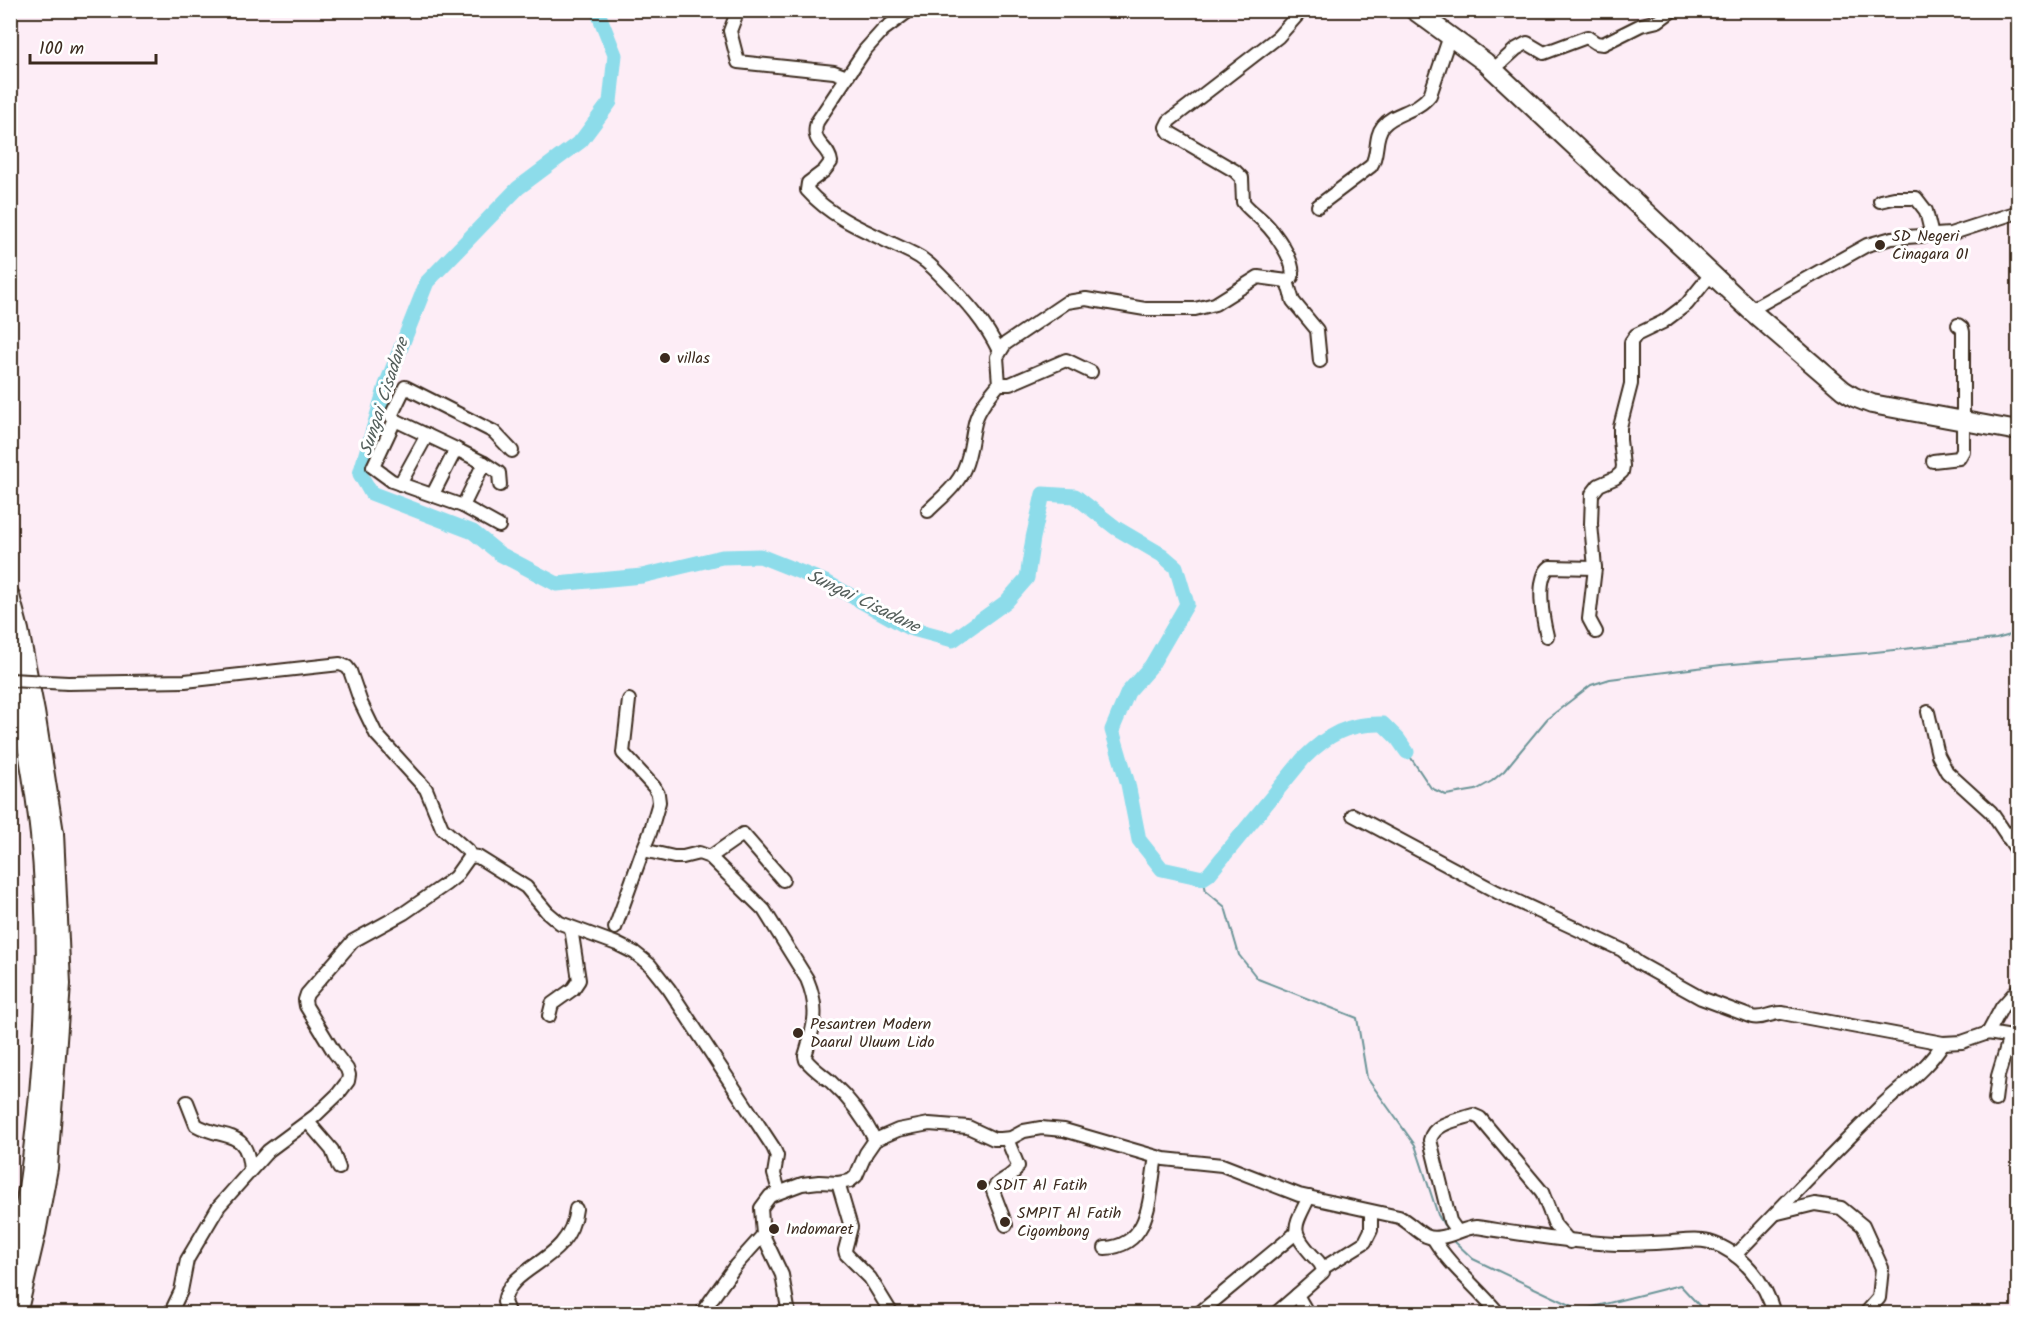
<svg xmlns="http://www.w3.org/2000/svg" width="2029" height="1324" viewBox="0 0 2029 1324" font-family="Kalam,sans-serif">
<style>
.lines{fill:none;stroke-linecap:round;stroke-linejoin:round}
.stream{stroke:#6c9598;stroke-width:2}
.river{stroke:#8ddcea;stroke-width:15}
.minor-casing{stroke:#3b2a1e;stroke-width:16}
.highway-casing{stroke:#3b2a1e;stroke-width:22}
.minor{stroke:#fff;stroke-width:12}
.highway{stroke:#fff;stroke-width:18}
.minor-bridge-casing{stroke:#3b2a1e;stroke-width:16;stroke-linecap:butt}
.minor-bridge{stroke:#fff;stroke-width:12}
.poi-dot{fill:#3b2a1e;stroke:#fff;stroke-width:2}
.labels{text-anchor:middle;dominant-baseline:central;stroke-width:6;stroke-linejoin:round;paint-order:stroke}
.poi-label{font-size:16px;fill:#3b2a1e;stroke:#fff;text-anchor:start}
.water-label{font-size:18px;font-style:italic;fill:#545f5b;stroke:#fff}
</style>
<rect width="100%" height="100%" fill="#fdedf6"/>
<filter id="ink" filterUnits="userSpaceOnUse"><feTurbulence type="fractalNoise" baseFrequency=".0167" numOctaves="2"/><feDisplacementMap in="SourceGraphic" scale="12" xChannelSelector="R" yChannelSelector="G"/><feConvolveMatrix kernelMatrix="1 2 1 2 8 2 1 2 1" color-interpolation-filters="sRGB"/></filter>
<g filter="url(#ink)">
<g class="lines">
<g class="stream">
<polyline points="1407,752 1431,788 1446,795 1476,790 1492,781 1504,771 1547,719 1591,685 1610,679 1721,665 1866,653 1996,639 2018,633"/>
<polyline points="1203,878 1206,891 1225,907 1239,955 1258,979 1357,1018 1367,1078 1415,1145 1438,1215 1447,1230"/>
<polyline points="1453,1240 1473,1259 1581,1310 1680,1285 1707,1314"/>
</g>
<path class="river" d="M597,10L615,55L610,102L581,141L518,188L427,282L386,385L360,474L371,493L473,532L500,554L557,584L642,576L722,557L760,556L828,583L909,628L953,640L1006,602L1027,578L1033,538L1043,494L1075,496L1116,528L1162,555L1176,567L1187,604L1151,666L1128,692L1112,730L1128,784L1139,840L1162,869L1203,878L1209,874L1303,759C1328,734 1348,723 1383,724L1398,739L1407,752"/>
<g class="minor-casing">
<g id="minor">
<polyline points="738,10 730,31 738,62 834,72 847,77"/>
<path d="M910,10L883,30L865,50L817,122C810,145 829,145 831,162L824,171L808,183L807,190C835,222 877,235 914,254C927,260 936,271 946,281C968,304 985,322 999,351"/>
<polyline points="1493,70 1516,49 1527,43 1544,53 1587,37 1596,43 1603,44 1641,25 1658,21 1673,10"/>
<polyline points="1880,201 1894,198 1916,198 1926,211 1932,236"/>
<path d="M1318,206L1371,166C1379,154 1374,137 1383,126C1394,112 1416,113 1430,95L1450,36"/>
<polyline points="1287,281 1293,301 1317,330 1320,361"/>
<polyline points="1750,310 1867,245 1892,238 1950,234 2018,212"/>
<polyline points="999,384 1010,384 1066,360 1091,372"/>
<polyline points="395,420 456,449"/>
<polyline points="1933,461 1959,458 1963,451 1963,332 1962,328 1958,325"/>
<polyline points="400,484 427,435"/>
<polyline points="433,494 456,449 484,463"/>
<polyline points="463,506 484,463 499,473 500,485"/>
<path d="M928,511C941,498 957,486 964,469C972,451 971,436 976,419C980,406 991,394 999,384L997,357L1005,344L1067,302L1086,299L1145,309H1195L1215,304L1258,277L1287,281L1292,277C1296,261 1275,233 1264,222C1257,215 1249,210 1243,202L1242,178L1235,171L1170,133L1166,127L1169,121L1278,37L1302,10"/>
<polyline points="499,526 463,506 392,481 373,467 395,420 391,416 405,387 494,432 512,451"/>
<polyline points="1596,632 1589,619 1595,568 1591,524 1592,494 1599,485 1615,478 1622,472 1623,466 1620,440 1620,427 1631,384 1631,342 1636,335 1663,322 1687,304 1712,273"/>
<path d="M1547,636C1543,620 1535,578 1550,567L1595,568"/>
<polyline points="68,683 185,681 340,664 347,667 350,671 361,703 376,734 426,789 442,828 468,851 470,856 455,877 446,884 404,913 353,941 307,994 305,1000 306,1006 334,1052 347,1069 349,1075 348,1081 338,1094 315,1116 268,1151 219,1206 187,1260 181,1291 170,1314"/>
<path d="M629,700L623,753L654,787L658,794L659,802L650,833L643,850L674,857H683L699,853L710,857L764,910L807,979C820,1010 814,1026 805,1056L806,1060C813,1069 823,1075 831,1082C850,1099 864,1118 875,1140"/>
<polyline points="1928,712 1938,755 1947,772 1991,812 2018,852"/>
<path d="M1353,815L1497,892L1622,950L1638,963L1701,998L1752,1017C1763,1020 1771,1012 1782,1013L1943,1043L1962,1042L1988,1033L2018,1038"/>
<polyline points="2007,837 2018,829"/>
<polyline points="470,856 478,857 526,887 547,912 560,923 617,944 635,953 650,965 669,989 773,1147 777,1156 774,1174 779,1191"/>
<polyline points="710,857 743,834 783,880"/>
<polyline points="615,928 643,850"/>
<polyline points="549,1016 552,1004 573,989 579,980 571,928"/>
<polyline points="1988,1033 2002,1007 2018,989"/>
<polyline points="1995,1100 1998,1076 2010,1036"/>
<path d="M187,1102L196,1125C224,1141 247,1127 250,1170"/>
<polyline points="308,1122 332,1150 339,1168"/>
<polyline points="838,1183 851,1227 845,1250 846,1254 870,1278 892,1314"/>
<polyline points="1778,1213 1815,1204 1841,1208 1863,1226 1882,1268 1879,1298 1865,1314"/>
<path d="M1006,1225L993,1191C996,1179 1013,1179 1018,1166L1007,1139"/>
<path d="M1457,1231L1450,1221L1430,1140C1434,1123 1458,1120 1473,1115L1480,1118L1542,1192L1555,1225L1570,1242"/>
<polyline points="763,1235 782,1275 789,1314"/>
<path d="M1433,1238C1450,1267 1478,1287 1499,1314"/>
<path d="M1105,1248C1153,1246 1149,1192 1156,1157"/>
<path d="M1735,1255C1782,1207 1828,1158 1876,1111C1899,1088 1926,1071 1943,1043"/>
<polyline points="1323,1268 1365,1242 1371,1230 1371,1212"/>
<path d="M509,1314L504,1302C510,1264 570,1264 576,1209"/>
<path d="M701,1314L736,1265L763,1235L761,1208L770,1196L802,1184L819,1182L838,1183L850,1181L856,1176L866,1153L875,1140L898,1130L929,1124L968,1127L994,1139H1001L1011,1138L1024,1131L1041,1128L1064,1130L1164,1159L1222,1165L1299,1195L1399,1217C1409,1222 1416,1231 1426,1236C1441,1243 1461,1228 1476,1227C1523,1234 1569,1242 1617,1244C1636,1244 1654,1243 1672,1242C1684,1241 1697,1239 1709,1242C1741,1251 1766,1282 1774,1314"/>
<polyline points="1198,1314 1296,1233"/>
<polyline points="1275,1314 1297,1295"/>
<path d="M1308,1314L1297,1295L1323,1272C1322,1264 1318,1261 1313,1256C1289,1229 1294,1228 1309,1197"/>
</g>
</g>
<g class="highway-casing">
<g id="highway">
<polyline points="1414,10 1485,62 1750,310 1843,390 1854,397 1872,404 2018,431"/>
<polyline points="10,596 19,630 35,712 54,833 61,984 48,1168 36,1233 17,1314"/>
<path d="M10,660C22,717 34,776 40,835C49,922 47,1007 39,1094C33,1157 26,1216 10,1278"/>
</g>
</g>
<use href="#minor" class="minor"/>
<use href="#highway" class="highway"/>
<g class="minor-bridge-casing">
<polyline id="minor-bridge" points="10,680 68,683"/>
</g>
<use href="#minor-bridge" class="minor-bridge"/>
</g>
</g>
<g class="poi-dot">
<circle cx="1880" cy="245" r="6"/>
<circle cx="665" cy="358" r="6"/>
<circle cx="798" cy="1033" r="6"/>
<circle cx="982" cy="1185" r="6"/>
<circle cx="1005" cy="1222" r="6"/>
<circle cx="774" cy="1229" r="6"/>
</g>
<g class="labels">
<g class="poi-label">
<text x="1892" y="236">SD Negeri<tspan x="1892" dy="18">Cinagara 01</tspan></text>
<text x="677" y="358">villas</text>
<text x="810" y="1024">Pesantren Modern<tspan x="810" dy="18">Daarul Uluum Lido</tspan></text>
<text x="994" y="1185">SDIT Al Fatih</text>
<text x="1017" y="1213">SMPIT Al Fatih<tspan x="1017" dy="18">Cigombong</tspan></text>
<text x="786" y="1229">Indomaret</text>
</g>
<g class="water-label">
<text transform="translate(385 397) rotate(-72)">Sungai Cisadane</text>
<text transform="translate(863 602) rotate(26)">Sungai Cisadane</text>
</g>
</g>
<rect width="2029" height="1324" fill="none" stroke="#fff" stroke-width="36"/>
<rect x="18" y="18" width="1993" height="1288" fill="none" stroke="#3b2a1e" stroke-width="2" filter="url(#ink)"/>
<path d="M30 54v9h126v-9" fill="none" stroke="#3b2a1e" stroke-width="3"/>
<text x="39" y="54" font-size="18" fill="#3b2a1e" stroke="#ffffff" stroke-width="4.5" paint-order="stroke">100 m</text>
</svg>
